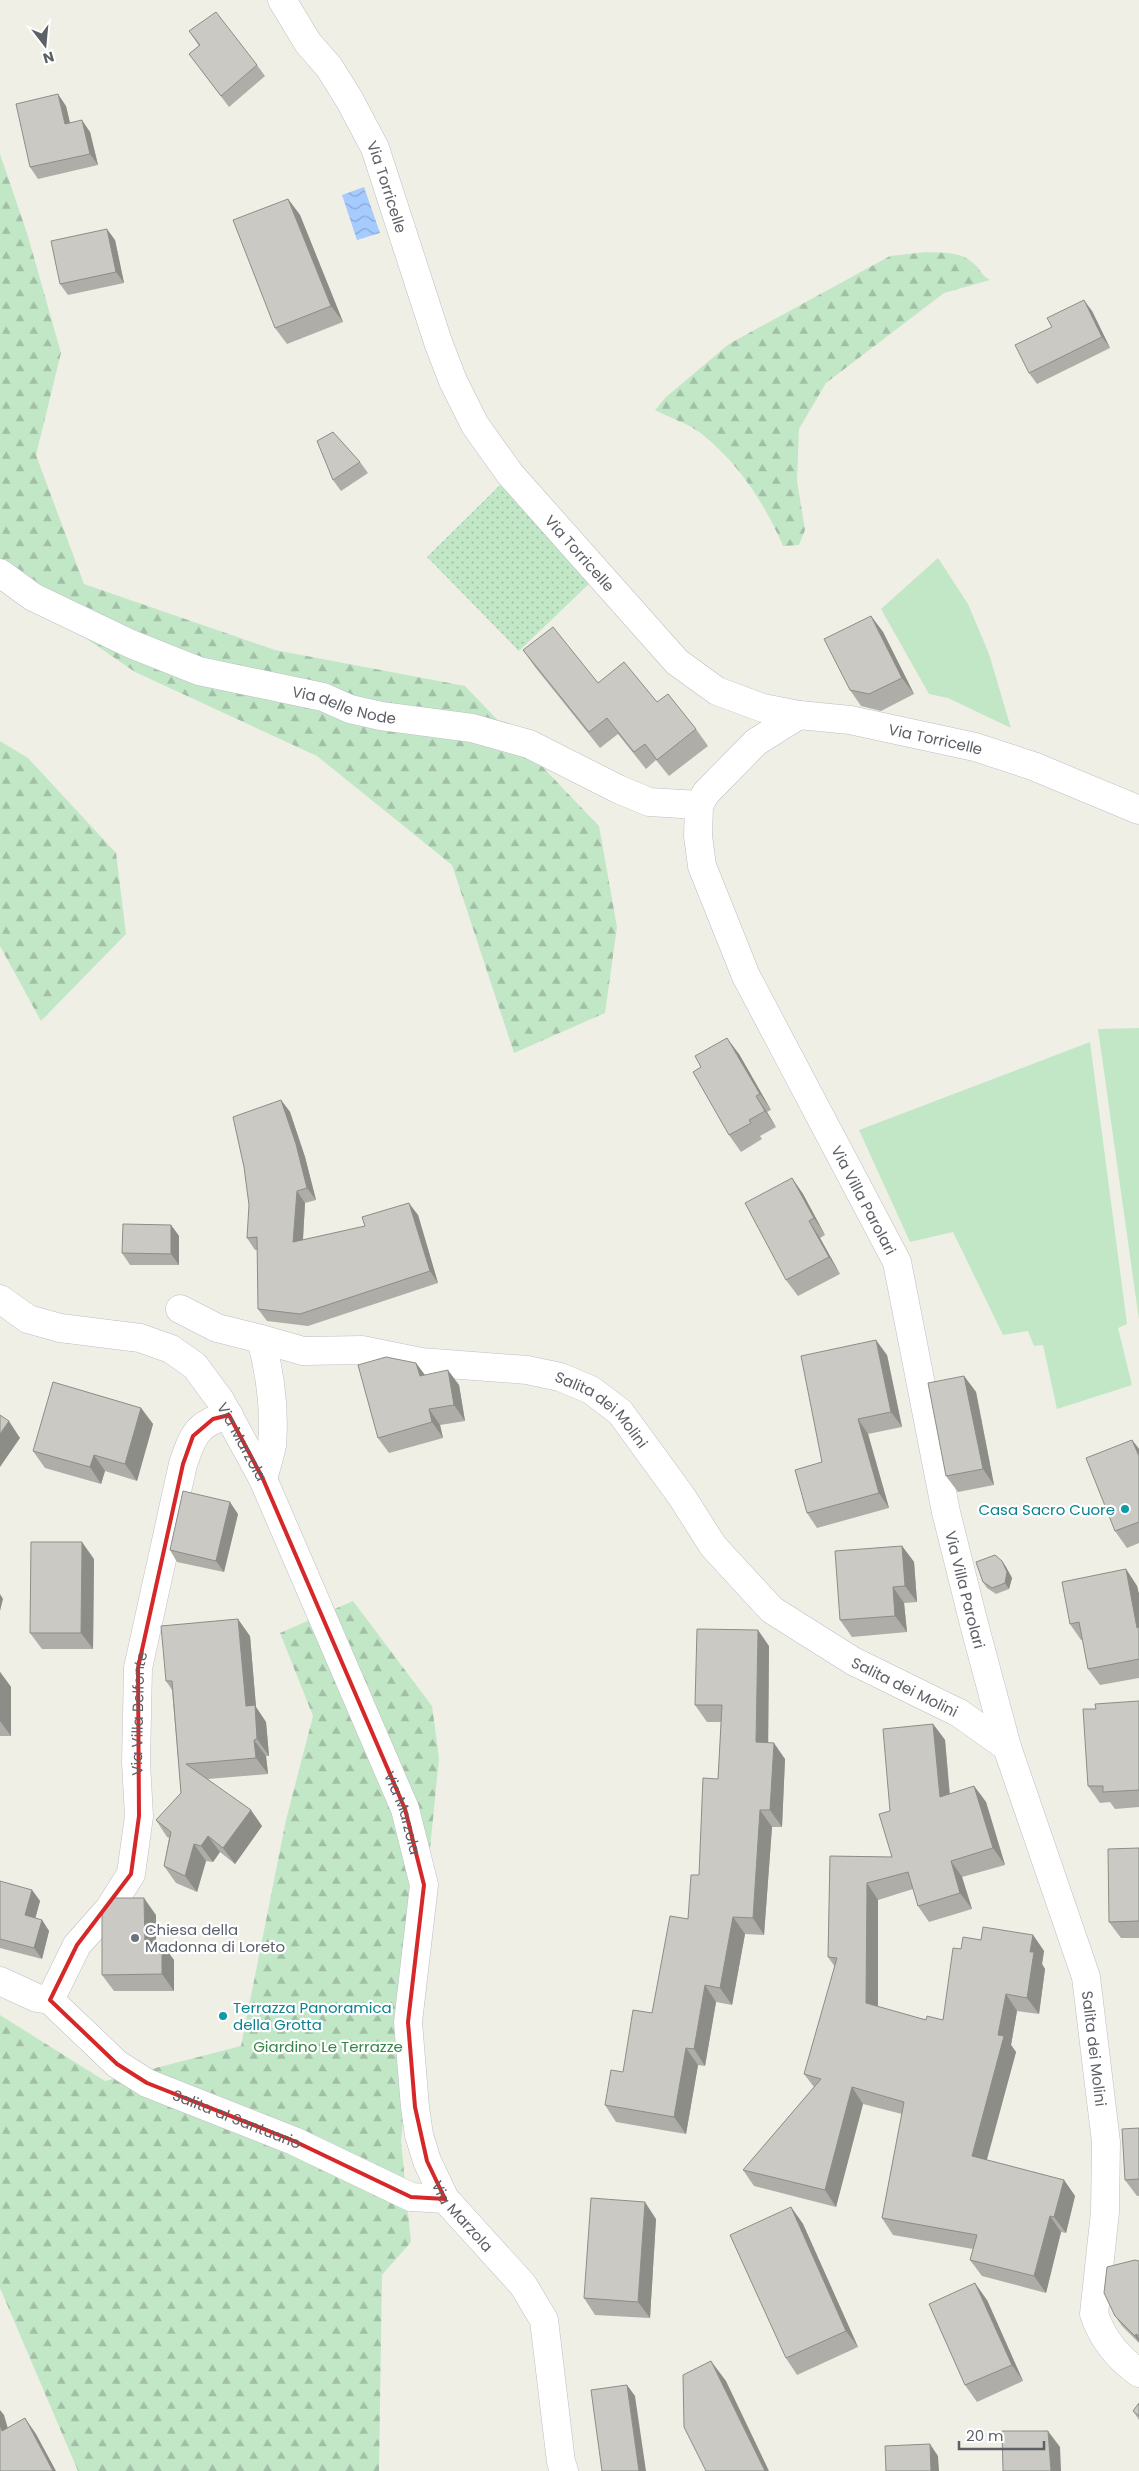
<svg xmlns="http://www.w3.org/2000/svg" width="1139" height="2471" viewBox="0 0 1139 2471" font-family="Poppins,sans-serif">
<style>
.green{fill:#c2e7c7}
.forest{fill:url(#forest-firs)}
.garden{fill:url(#garden-dots)}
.water{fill:url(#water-waves)}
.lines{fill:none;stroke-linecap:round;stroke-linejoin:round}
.street-casing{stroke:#bdbec4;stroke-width:29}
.street{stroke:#fff;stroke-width:28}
.wall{fill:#aeada8}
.shaded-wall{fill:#8d8d88}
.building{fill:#cac9c3;stroke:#8d8d88}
.marked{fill:none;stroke:#d62828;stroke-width:4;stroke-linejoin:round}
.culture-dot{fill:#0f9aa8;stroke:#fff;stroke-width:2}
.worship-dot{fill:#6b7280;stroke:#fff;stroke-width:2}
.labels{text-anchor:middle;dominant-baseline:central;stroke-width:4.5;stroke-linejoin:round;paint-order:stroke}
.street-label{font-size:15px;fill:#5d6066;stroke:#fff}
.culture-label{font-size:15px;fill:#0d838f;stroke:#fff;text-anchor:end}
.worship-label{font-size:15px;fill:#5b616d;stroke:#fff;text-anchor:start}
.park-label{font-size:15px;fill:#348644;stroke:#fff}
</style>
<defs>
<pattern id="forest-firs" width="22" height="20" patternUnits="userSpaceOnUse" patternTransform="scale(1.25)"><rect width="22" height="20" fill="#c2e7c7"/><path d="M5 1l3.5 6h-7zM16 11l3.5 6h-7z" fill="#a1bfa5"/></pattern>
<pattern id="garden-dots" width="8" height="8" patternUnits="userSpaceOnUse" patternTransform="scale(1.25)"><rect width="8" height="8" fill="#c2e7c7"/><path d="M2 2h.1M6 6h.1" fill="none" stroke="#a1bfa5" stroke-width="1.8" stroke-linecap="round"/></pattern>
<pattern id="water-waves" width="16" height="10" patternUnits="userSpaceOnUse" patternTransform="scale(1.25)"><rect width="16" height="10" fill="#a6cbff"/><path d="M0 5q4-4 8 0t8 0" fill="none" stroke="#8aa8d2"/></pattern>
</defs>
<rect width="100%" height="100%" fill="#f0efe5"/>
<g class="green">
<polygon points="938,558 968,604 989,654 1011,728 948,698 929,694 881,609"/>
<polygon points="1139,1028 1139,1320 1098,1029"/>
<polygon points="1090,1042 1127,1324 1118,1328 1132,1385 1057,1409 1043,1345 1034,1346 1028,1331 1003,1335 953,1232 910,1242 859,1130"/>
</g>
<g class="forest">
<polygon points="0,154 27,233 61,353 36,455 84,584 275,650 465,686 599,826 617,927 605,1013 514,1053 452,865 317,756 135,672 0,579"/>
<path d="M926,252C943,253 960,251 973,263C981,269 980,275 990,280L944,293L826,383L799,429L797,481L805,530L799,545L783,546C765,504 739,464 703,435C690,424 670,418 655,410L666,397L729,344L890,256Z"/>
<polygon points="0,741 28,758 116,853 126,934 41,1021 0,946"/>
<polygon points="353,1601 432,1706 439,1758 401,2141 411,2242 382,2275 379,2471 78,2471 0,2288 0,2015 105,2081 241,2046 286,1820 313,1716 280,1633"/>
</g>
<polygon class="garden" points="500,485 593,580 519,651 427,557"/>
<polygon class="water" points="364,187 380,233 357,240 342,195"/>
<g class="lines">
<g class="street-casing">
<g id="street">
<path id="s1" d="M282,0L308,43L329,67L349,99L375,148L438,342L453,381L475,425L510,474L677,662L717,691L763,708L799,715L850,720L975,747L1033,766L1139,810"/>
<path id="s2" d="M0,573L33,597L131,644L199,671L323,697L350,709L381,716L472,728L529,744L618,789L649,802L699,805"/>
<path id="s3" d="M799,715L756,742L706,793L699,805L698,836L702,866L746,976L897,1262L946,1512L974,1624L1007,1747L1086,1977L1106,2142L1105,2212L1094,2314C1102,2338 1118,2358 1139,2373"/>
<path id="s4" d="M0,1299L28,1319L60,1328L140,1338L171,1349L195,1366L220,1400L263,1479L405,1809L424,1885L408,2022L415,2107L419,2135L427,2161L445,2199L523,2285L544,2320L561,2462L564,2471"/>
<polyline points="180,1309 217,1328 261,1339"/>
<path id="s5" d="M263,1479C266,1468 270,1456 272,1445C275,1410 270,1373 261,1339L303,1351L362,1350L421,1362L527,1370L560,1377L591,1390L620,1412L682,1497L713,1546L772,1610L853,1661L959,1713L1007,1747"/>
<path id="s6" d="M0,1981L37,1998L50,2000L77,1945L109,1909L131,1874L139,1816L136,1762L138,1668L183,1464C193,1435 197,1423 229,1415"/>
<path id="s7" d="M50,2000L117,2064L147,2083L294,2141L411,2197L445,2199"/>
</g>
</g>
<use href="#street" class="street"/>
</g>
<g class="wall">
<polygon points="189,31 257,65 265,76 229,107 189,54 199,46"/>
<polygon points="66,106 70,123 90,132 98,165 38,179 30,167"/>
<polygon points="288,199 300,215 343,322 287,344 275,328"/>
<polygon points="115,240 124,283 68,295 60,284"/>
<polygon points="1092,311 1110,348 1037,384 1029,373"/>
<polygon points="360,462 368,473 341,491 333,480"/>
<polygon points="871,616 883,632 914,694 881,711 861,706 850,690"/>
<polygon points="523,650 598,683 657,702 696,729 708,746 669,776 656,760 646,769 618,734 600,748 535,667"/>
<polygon points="739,1054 771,1110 767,1112 776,1127 760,1136 762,1139 741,1152 729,1135"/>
<polygon points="281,1100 290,1112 305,1157 316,1200 305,1203 303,1240 418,1215 438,1283 308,1326 267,1321 258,1309 258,1250 255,1250 247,1238"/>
<polygon points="792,1178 803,1194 825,1235 820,1238 840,1274 798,1296 786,1280"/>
<polygon points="171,1225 179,1236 179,1265 130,1265 122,1253"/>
<polygon points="887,1355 902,1427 868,1434 889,1508 817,1528 807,1513 822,1462"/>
<polygon points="416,1363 425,1375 459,1385 465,1421 440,1425 443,1438 389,1453 378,1438"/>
<polygon points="964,1376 976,1392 994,1485 958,1492 946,1476"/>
<polygon points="141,1408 153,1424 137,1481 105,1471 101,1484 45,1468 33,1451"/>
<polygon points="1132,1440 1139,1449 1139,1543 1127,1548 1115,1531"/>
<polygon points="238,1514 224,1572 177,1562 170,1550"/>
<polygon points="902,1546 914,1562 917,1602 904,1603 907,1632 852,1637 840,1620"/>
<polygon points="94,1559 93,1649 42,1649 30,1633"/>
<polygon points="1002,1561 1006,1567 1012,1578 1009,1589 996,1594 987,1588 983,1582"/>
<polygon points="1126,1569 1137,1586 1139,1594 1139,1678 1100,1685 1088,1669 1083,1640 1081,1640 1070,1624"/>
<polygon points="250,1636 256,1707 266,1722 269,1756 266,1756 268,1774 208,1779 262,1826 235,1864 220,1852 213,1862 206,1861 197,1892 176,1883 164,1866 169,1838 167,1837 156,1820 181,1793 172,1690 166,1681"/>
<polygon points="769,1646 768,1743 785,1759 782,1827 772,1827 764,1935 745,1934 732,2005 716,2002 705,2066 698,2065 686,2134 616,2122 605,2105 623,2072 652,2013 688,1919 699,1875 718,1779 721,1722 707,1722 695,1705"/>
<polygon points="0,1672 11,1687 11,1736 0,1736"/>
<polygon points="1139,1701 1139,1807 1115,1809 1110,1802 1100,1803 1088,1786 1096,1709"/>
<polygon points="933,1724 945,1740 950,1794 974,1786 986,1802 1005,1865 962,1877 972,1909 929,1922 918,1906 913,1889 878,1900 878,2007 926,2020 943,2020 961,1949 981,1940 1033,1935 1044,1951 1042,1964 1045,1969 1039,2014 1017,2011 1011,2045 1016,2052 987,2160 1064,2180 1075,2196 1066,2233 1061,2232 1046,2293 982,2276 970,2260 973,2249 893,2235 882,2218 902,2114 863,2104 836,2207 754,2186 743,2170 814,2087 804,2074 835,1967 828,1957 830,1856 892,1857 890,1811"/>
<polygon points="1139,1848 1139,1938 1121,1938 1109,1922"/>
<polygon points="0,1883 32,1890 40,1901 35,1918 42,1920 49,1931 42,1959 0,1948"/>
<polygon points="156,1915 156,1944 162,1944 174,1960 174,1991 114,1991 102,1975"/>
<polygon points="1139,2128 1139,2196 1137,2196 1125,2180"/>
<polygon points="791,2207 803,2224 858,2347 797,2375 786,2358"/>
<polygon points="656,2219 650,2318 595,2315 584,2298"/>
<polygon points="1139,2261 1139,2343 1122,2326 1115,2316"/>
<polygon points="987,2300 1023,2381 977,2402 965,2385"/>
<polygon points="1139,2403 1139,2420 1133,2411"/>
</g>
<g class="shaded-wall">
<polygon points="58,94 66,106 73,136 65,124"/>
<polygon points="82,120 90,132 98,165 90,154"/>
<polygon points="288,199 300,215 343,322 331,306"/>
<polygon points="107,229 115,240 124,283 116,272"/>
<polygon points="1084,300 1092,311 1110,348 1102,337"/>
<polygon points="871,616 883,632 914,694 902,678"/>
<polygon points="727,1038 739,1054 771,1110 760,1094"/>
<polygon points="756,1096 767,1112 776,1127 765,1111"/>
<polygon points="281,1100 290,1112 305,1157 316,1200 307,1188"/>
<polygon points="792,1178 803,1194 825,1235 814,1218"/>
<polygon points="297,1191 305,1203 302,1254 293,1242"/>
<polygon points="409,1203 418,1215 438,1283 430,1271"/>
<polygon points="809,1221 820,1238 840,1274 829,1257"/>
<polygon points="171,1225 179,1236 179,1265 171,1254"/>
<polygon points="876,1340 887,1355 902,1427 891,1412"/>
<polygon points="416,1363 427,1378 420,1376"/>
<polygon points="448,1370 459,1385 465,1421 454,1405"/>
<polygon points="964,1376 976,1392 994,1485 983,1469"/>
<polygon points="141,1408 153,1424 137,1481 125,1464"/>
<polygon points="429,1409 440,1425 443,1438 432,1422"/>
<polygon points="858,1419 868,1434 889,1508 879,1493"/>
<polygon points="9,1421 20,1438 0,1467 0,1434"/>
<polygon points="1132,1440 1139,1449 1139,1456"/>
<polygon points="94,1455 105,1471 101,1484 90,1467"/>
<polygon points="230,1502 238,1514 224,1572 216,1561"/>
<polygon points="82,1542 94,1559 93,1649 81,1633"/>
<polygon points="902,1546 914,1562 917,1602 905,1586"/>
<polygon points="1002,1561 1006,1567 1012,1578 1009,1589 1005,1583"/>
<polygon points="1126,1569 1137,1586 1139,1594 1139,1630 1137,1628"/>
<polygon points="893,1587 904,1603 907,1632 895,1616"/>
<polygon points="0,1594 3,1599 0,1611"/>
<polygon points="238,1619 250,1636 256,1707 266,1722 269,1756 257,1739 246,1706"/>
<polygon points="758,1630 769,1646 768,1759 756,1742"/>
<polygon points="0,1672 11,1687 11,1736 0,1721"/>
<polygon points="933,1724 945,1740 951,1813 940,1797"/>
<polygon points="254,1740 266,1756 268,1774 256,1758"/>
<polygon points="774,1743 785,1759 782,1827 770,1810"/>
<polygon points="974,1786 986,1802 1005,1865 993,1848"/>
<polygon points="251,1810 262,1826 235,1864 223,1848"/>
<polygon points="760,1810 772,1827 764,1935 753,1918"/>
<polygon points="208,1836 220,1852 213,1862 201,1846"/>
<polygon points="194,1844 206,1861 197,1892 185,1876"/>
<polygon points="951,1861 962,1877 972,1909 960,1893"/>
<polygon points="867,1883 878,1900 878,2020 866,2003"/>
<polygon points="32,1890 40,1901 33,1927 25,1915"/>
<polygon points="144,1898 156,1915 156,1960 145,1944"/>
<polygon points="733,1917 745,1934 732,2005 720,1988"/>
<polygon points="42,1920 49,1931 42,1959 34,1948"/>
<polygon points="1033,1935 1044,1951 1042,1964 1045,1969 1039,2014 1027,1998 1030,1952"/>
<polygon points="162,1944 174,1960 174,1991 162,1974"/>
<polygon points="705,1985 716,2002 705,2066 694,2049"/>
<polygon points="1006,1994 1017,2011 1011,2045 1016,2052 983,2173 972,2156 998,2035"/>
<polygon points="686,2048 698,2065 686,2134 674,2117"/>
<polygon points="852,2087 863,2104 836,2207 825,2190"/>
<polygon points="1064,2180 1075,2196 1066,2233 1054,2217"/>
<polygon points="645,2202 656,2219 650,2318 638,2302"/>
<polygon points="791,2207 803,2224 858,2347 846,2331"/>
<polygon points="1050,2216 1061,2232 1046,2293 1034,2276"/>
<polygon points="975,2283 987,2300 1023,2381 1012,2365"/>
<polygon points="1136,2334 1139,2338 1139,2342 1135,2336"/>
<polygon points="711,2361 726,2381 769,2471 765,2471"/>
<polygon points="627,2385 635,2396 646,2471 639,2471"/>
<polygon points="0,2410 4,2415 13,2446 2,2431 0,2425"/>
<polygon points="25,2418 36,2434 56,2471 53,2471"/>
<polygon points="1048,2431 1060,2447 1061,2471 1051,2471"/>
<polygon points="930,2444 938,2456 939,2471 931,2471"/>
</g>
<g class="building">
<polygon points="216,12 257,65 221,96 189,54 200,45 189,31"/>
<polygon points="58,94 65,124 82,120 90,154 30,167 16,104"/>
<polygon points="288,199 331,306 275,328 233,220"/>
<polygon points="107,229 116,272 60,284 51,241"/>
<polygon points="1084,300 1102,337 1029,373 1015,345 1052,327 1047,318"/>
<polygon points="333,432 360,462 333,480 317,441"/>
<polygon points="871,616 902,678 869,694 850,690 824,639"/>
<polygon points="553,627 598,683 624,662 657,702 668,694 696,729 657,760 645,744 634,752 607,718 589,732 523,650"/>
<polygon points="727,1038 760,1094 756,1096 765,1111 749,1120 751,1123 729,1135 693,1072 701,1067 695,1056"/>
<polygon points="281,1100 296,1144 307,1188 297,1191 293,1242 365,1226 362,1217 409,1203 430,1271 300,1314 258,1309 257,1237 247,1238 249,1205 244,1167 233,1117"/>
<polygon points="792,1178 814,1218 809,1221 829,1257 786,1280 745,1203"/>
<polygon points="123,1224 171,1225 171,1254 122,1253"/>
<polygon points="876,1340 891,1412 858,1419 879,1493 807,1513 795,1470 822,1462 801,1356"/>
<polygon points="386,1357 416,1363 420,1376 448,1370 454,1405 429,1409 432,1422 378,1438 358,1365"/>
<polygon points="964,1376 983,1469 946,1476 928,1383"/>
<polygon points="53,1382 141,1408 125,1464 94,1455 90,1467 33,1451"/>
<polygon points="0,1415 9,1421 0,1434"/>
<polygon points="1132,1440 1139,1456 1139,1522 1115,1531 1086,1458"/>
<polygon points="183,1491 230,1502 216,1561 170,1550"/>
<polygon points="31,1542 82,1542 81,1633 30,1633"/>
<polygon points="902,1546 905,1586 893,1587 895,1616 840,1620 835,1551"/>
<polygon points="995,1555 1002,1561 1007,1572 1005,1583 992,1588 983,1582 976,1562"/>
<polygon points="1126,1569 1137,1628 1139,1627 1139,1659 1088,1669 1079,1622 1070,1624 1062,1582"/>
<polygon points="238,1619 246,1706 255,1705 257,1739 254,1740 256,1758 186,1764 251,1810 223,1848 208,1836 201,1846 194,1844 185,1876 164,1866 171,1832 156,1820 181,1793 172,1681 166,1681 161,1626"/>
<polygon points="697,1629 758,1630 756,1742 774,1743 770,1810 760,1810 753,1918 733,1917 720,1988 705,1985 694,2049 686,2048 674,2117 605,2105 611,2070 623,2072 633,2010 652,2013 670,1916 688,1919 691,1875 699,1875 703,1778 718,1779 722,1705 695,1705"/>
<polygon points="1139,1701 1139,1790 1103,1792 1103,1786 1088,1786 1083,1709 1096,1709 1095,1704"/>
<polygon points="933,1724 940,1797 974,1786 993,1848 951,1861 960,1893 918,1906 908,1872 867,1883 866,2003 926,2020 927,2016 943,2020 953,1948 961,1949 963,1937 981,1940 983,1927 1033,1935 1030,1952 1034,1952 1027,1998 1006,1994 998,2035 1004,2036 972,2156 1064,2180 1054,2217 1050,2216 1034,2276 970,2260 977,2235 882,2218 904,2102 852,2087 825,2190 743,2170 821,2079 804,2074 837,1958 828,1957 830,1856 892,1857 879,1814 890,1811 883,1729"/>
<polygon points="1139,1848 1139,1921 1109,1922 1108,1849"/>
<polygon points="0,1881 32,1890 25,1915 42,1920 34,1948 0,1939"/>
<polygon points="112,1898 144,1898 145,1944 162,1944 162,1974 102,1975 102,1911"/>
<polygon points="1139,2128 1139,2179 1125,2180 1122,2129"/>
<polygon points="591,2198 645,2202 638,2302 584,2298"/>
<polygon points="791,2207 846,2331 786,2358 730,2235"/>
<polygon points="1135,2260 1139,2261 1139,2336 1136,2334 1135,2336 1115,2316 1104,2293 1107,2267"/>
<polygon points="975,2283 1012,2365 965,2385 929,2304"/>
<polygon points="711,2361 765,2471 706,2471 684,2427 683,2375"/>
<polygon points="627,2385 639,2471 602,2471 591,2390"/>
<polygon points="1139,2403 1139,2416 1133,2411"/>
<polygon points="25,2418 53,2471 0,2471 0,2425 2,2431"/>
<polygon points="1002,2431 1048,2431 1051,2471 1003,2471"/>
<polygon points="930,2444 931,2471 886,2471 885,2446"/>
</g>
<path class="marked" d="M229,1415L263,1479L405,1809L424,1885L408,2022L415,2107L427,2161L445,2199L411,2197L294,2141L147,2083L117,2064L50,2000L77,1945L131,1874L139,1816L138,1668L183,1464L193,1436L213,1419Z"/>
<g class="culture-dot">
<circle cx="1125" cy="1509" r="5"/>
<circle cx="223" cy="2016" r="5"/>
</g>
<circle class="worship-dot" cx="135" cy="1938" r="5"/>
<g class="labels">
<g class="street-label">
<text stroke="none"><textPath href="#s1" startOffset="216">Via Torricelle</textPath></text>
<text stroke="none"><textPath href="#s1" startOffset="636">Via Torricelle</textPath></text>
<text stroke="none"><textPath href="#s2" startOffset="372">Via delle Node</textPath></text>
<text stroke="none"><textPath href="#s1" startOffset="1056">Via Torricelle</textPath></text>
<text stroke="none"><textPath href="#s3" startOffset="569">Via Villa Parolari</textPath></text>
<text stroke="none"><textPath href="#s5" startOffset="499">Salita dei Molini</textPath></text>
<text stroke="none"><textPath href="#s4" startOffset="300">Via Marzola</textPath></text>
<text stroke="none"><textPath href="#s3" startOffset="974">Via Villa Parolari</textPath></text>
<text stroke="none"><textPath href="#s5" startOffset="919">Salita dei Molini</textPath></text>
<text stroke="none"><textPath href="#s6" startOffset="366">Via Villa Belfonte</textPath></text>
<text stroke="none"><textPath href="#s4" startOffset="705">Via Marzola</textPath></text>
<text stroke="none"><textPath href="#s3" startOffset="1452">Salita dei Molini</textPath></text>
<text stroke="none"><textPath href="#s7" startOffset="225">Salita al Santuario</textPath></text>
<text stroke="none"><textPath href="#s4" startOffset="1125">Via Marzola</textPath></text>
</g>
<g class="culture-label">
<text x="1115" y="1509">Casa Sacro Cuore</text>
<text x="233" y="2007" text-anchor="start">Terrazza Panoramica<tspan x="233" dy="17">della Grotta</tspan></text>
</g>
<g class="worship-label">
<text x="145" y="1929">Chiesa della<tspan x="145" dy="17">Madonna di Loreto</tspan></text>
</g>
<g class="park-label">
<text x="328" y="2046">Giardino Le Terrazze</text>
</g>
</g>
<g transform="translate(45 45) rotate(164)" stroke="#ffffff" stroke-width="4" paint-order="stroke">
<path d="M0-4L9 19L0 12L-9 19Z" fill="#5d6066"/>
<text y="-8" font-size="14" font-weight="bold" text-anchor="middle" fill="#5d6066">N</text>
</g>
<path d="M959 2441v8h85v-8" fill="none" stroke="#5d6066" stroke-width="2.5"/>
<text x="966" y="2441" font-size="15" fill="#5d6066" stroke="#ffffff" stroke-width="4" paint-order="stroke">20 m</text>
</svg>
